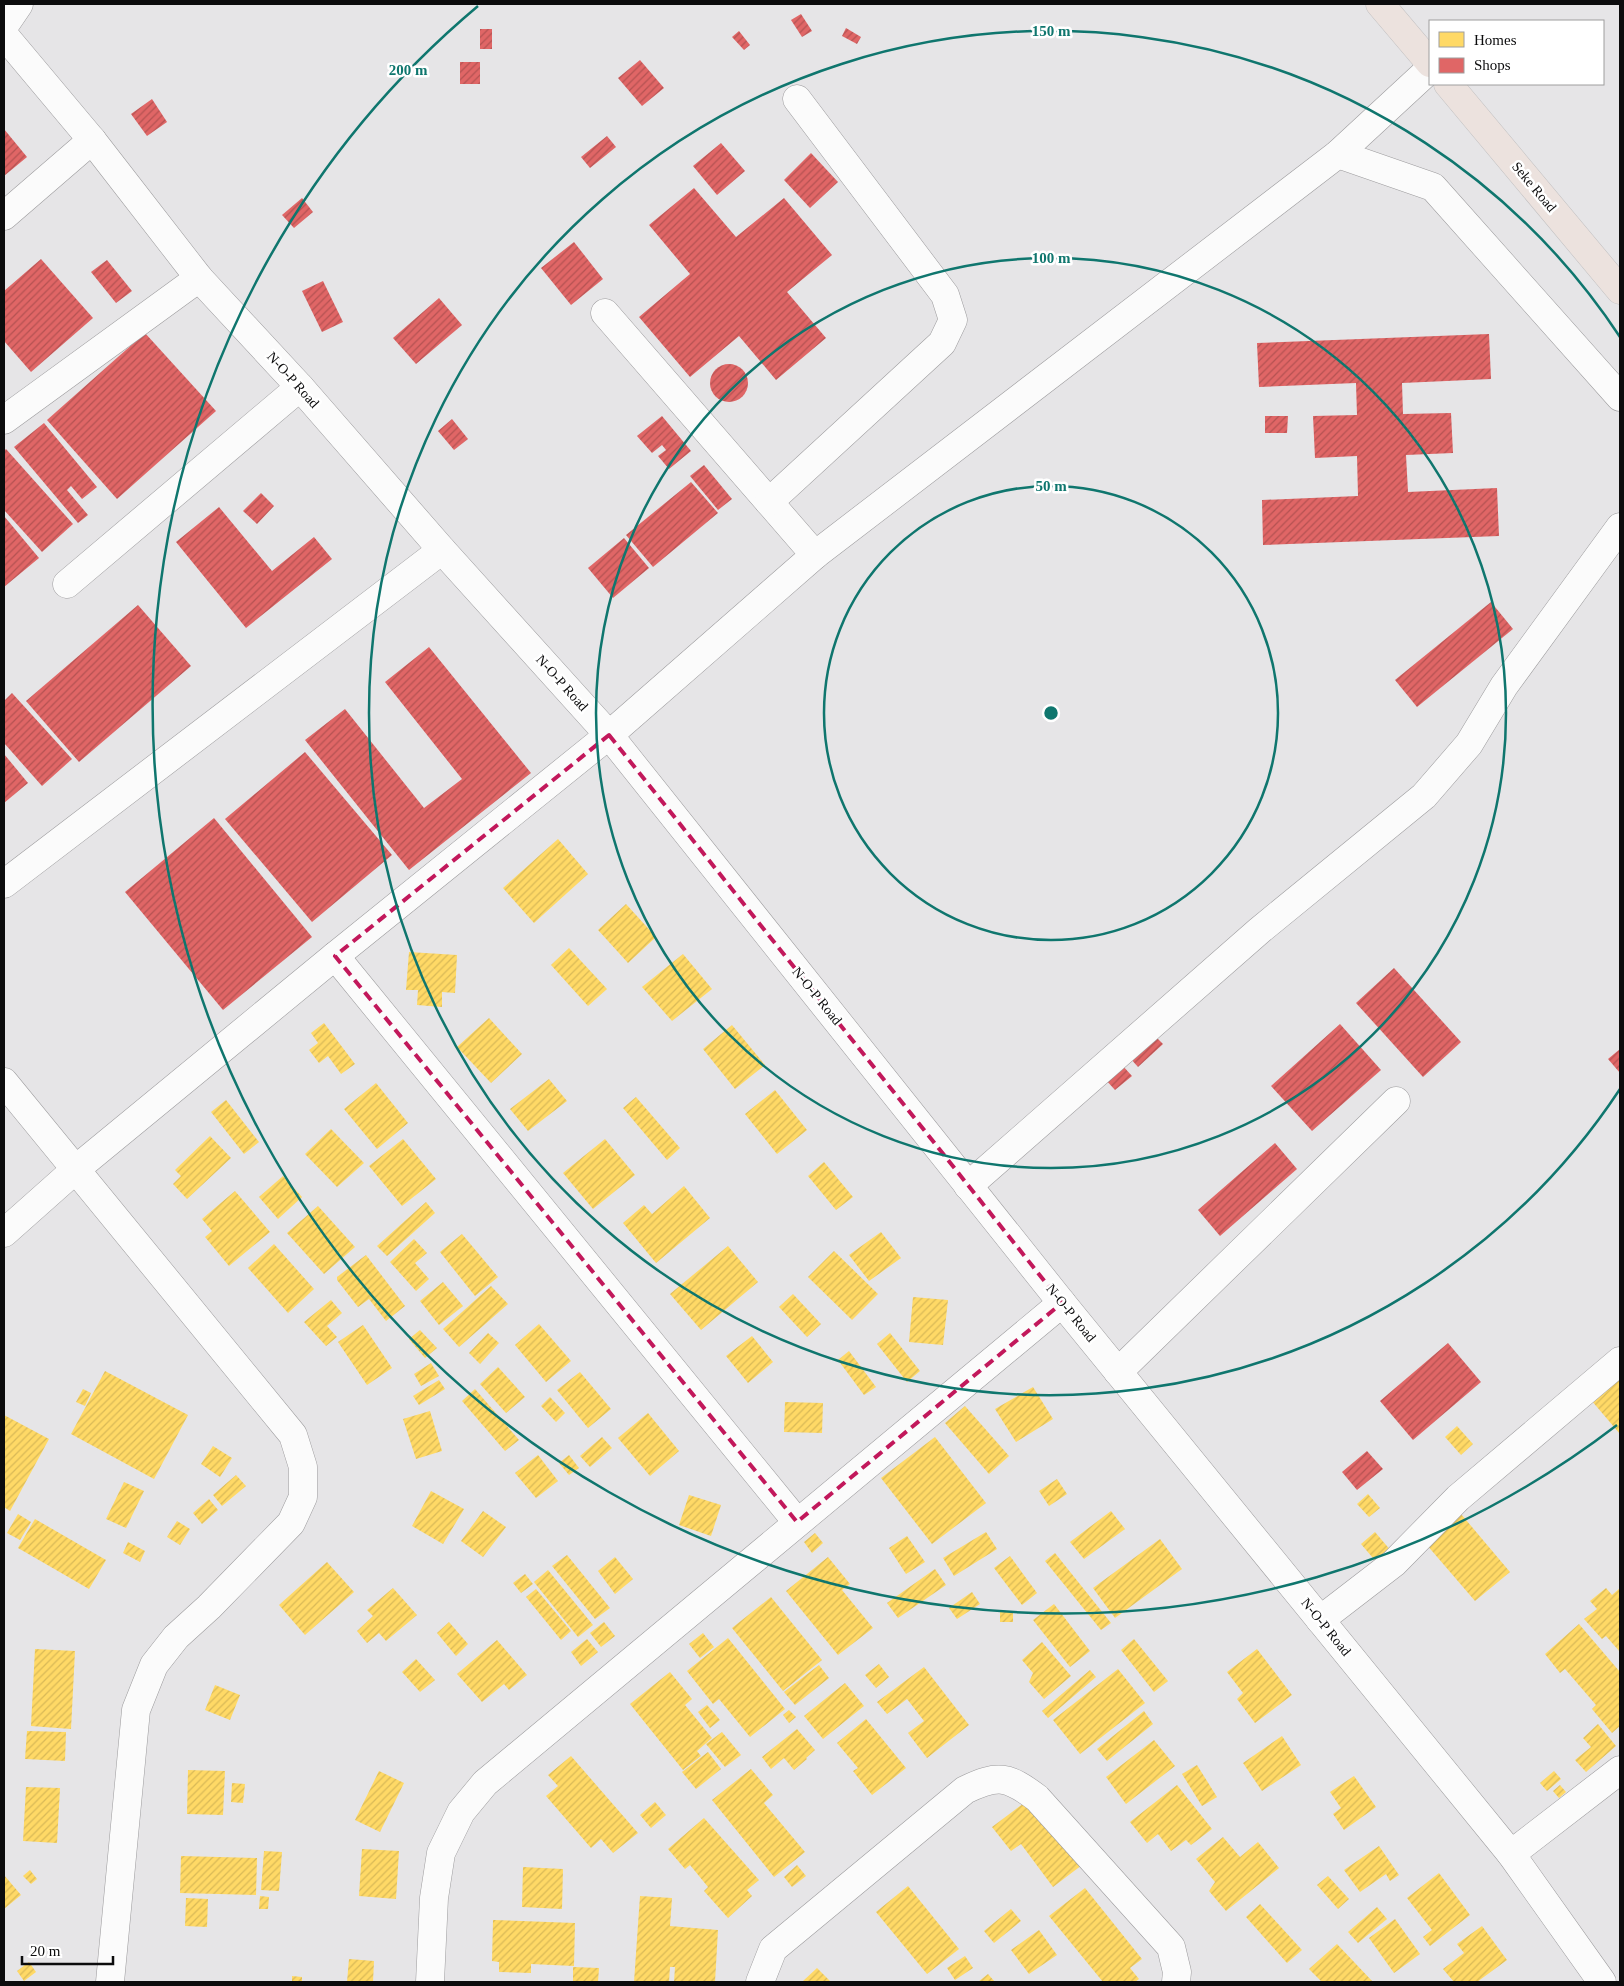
<svg xmlns="http://www.w3.org/2000/svg" width="1624" height="1986" viewBox="0 0 1624 1986" font-family="'Times New Roman',serif">
<style>
.homes{fill:url(#homes-hatch)}
.shops{fill:url(#shops-hatch)}
.lines{fill:none;stroke-linecap:round;stroke-linejoin:round}
.minor-casing{stroke:#9c9b9d;stroke-width:29}
.major-casing{stroke:#c1c0c1;stroke-width:29}
.minor{stroke:#fbfbfb;stroke-width:28}
.major{stroke:#ece2de;stroke-width:28}
.marked{fill:none;stroke:#c2185b;stroke-width:4;stroke-dasharray:10 6;stroke-linejoin:round}
.ring{fill:none;stroke:#0f766e;stroke-width:2.5}
.labels{text-anchor:middle;dominant-baseline:central;stroke-width:5;stroke-linejoin:round;paint-order:stroke}
.street-label{font-size:14px;fill:#0c0c0d;stroke:#fff}
.centre{fill:#0f766e;stroke:#fff;stroke-width:2.5}
.ring-label{font-size:15px;text-anchor:middle;font-weight:bold;fill:#0f766e;stroke:#fff;stroke-width:5;stroke-linejoin:round;paint-order:stroke}
</style>
<defs>
<pattern id="homes-hatch" width="6" height="6" patternUnits="userSpaceOnUse" patternTransform="scale(1.25)"><rect width="6" height="6" fill="#ffd966"/><path d="M-1 1l2-2M0 6l6-6M5 7l2-2" fill="none" stroke="#d9b957"/></pattern>
<pattern id="shops-hatch" width="6" height="6" patternUnits="userSpaceOnUse" patternTransform="scale(1.25)"><rect width="6" height="6" fill="#e06666"/><path d="M-1 1l2-2M0 6l6-6M5 7l2-2" fill="none" stroke="#b45252"/></pattern>
</defs>
<rect width="100%" height="100%" fill="#e6e5e7"/>
<g class="homes">
<polygon points="558,839 588,874 534,923 503,888"/>
<polygon points="626,904 656,937 628,963 598,930"/>
<polygon points="569,948 607,989 588,1006 551,965"/>
<polygon points="409,952 457,955 455,993 442,992 442,1007 417,1005 418,990 406,990"/>
<polygon points="683,954 712,989 672,1021 642,987"/>
<polygon points="489,1018 522,1054 491,1083 457,1047"/>
<polygon points="324,1023 355,1064 341,1074 328,1056 319,1063 309,1050 318,1043 311,1033"/>
<polygon points="732,1025 765,1065 735,1089 703,1049"/>
<polygon points="549,1079 567,1101 528,1131 510,1109"/>
<polygon points="376,1083 408,1123 377,1149 344,1109"/>
<polygon points="775,1090 807,1130 777,1154 745,1114"/>
<polygon points="636,1097 680,1148 667,1160 623,1108"/>
<polygon points="226,1100 259,1142 244,1154 211,1112"/>
<polygon points="331,1129 364,1163 337,1187 305,1154"/>
<polygon points="210,1136 231,1158 187,1199 173,1184 181,1176 175,1170"/>
<polygon points="403,1139 436,1179 402,1206 369,1166"/>
<polygon points="605,1139 635,1175 593,1209 563,1173"/>
<polygon points="824,1162 853,1197 836,1210 808,1176"/>
<polygon points="283,1176 302,1197 278,1219 259,1197"/>
<polygon points="684,1186 710,1218 656,1263 623,1223 644,1205 652,1214"/>
<polygon points="235,1191 270,1232 229,1266 205,1237 212,1231 202,1219"/>
<polygon points="426,1202 435,1213 387,1256 377,1246"/>
<polygon points="318,1206 355,1247 324,1274 287,1233"/>
<polygon points="881,1232 901,1258 869,1281 849,1255"/>
<polygon points="462,1234 498,1277 475,1296 440,1252"/>
<polygon points="414,1239 427,1253 415,1263 429,1279 416,1291 390,1262"/>
<polygon points="274,1244 314,1289 288,1313 248,1268"/>
<polygon points="728,1246 758,1282 701,1330 670,1294"/>
<polygon points="834,1251 878,1294 852,1320 808,1277"/>
<polygon points="366,1255 405,1306 386,1321 369,1299 358,1307 337,1280 337,1277"/>
<polygon points="443,1282 463,1306 439,1325 420,1301"/>
<polygon points="491,1286 508,1304 459,1347 443,1329"/>
<polygon points="793,1294 821,1324 807,1337 779,1307"/>
<polygon points="913,1297 948,1300 943,1345 909,1342"/>
<polygon points="331,1300 342,1313 327,1326 337,1337 326,1346 304,1322"/>
<polygon points="539,1324 571,1361 546,1382 515,1345"/>
<polygon points="363,1325 392,1368 367,1385 338,1342"/>
<polygon points="420,1330 437,1348 425,1358 409,1339"/>
<polygon points="488,1333 499,1343 480,1364 469,1353"/>
<polygon points="890,1333 920,1371 907,1382 877,1344"/>
<polygon points="752,1336 773,1362 748,1383 726,1356"/>
<polygon points="849,1351 876,1387 864,1395 838,1360"/>
<polygon points="431,1363 439,1376 421,1386 414,1374"/>
<polygon points="498,1367 525,1397 506,1413 480,1384"/>
<polygon points="105,1371 188,1415 154,1479 71,1434"/>
<polygon points="580,1372 611,1409 588,1428 557,1390"/>
<polygon points="1620,1375 1620,1434 1591,1400"/>
<polygon points="439,1380 445,1389 419,1405 413,1396"/>
<polygon points="1033,1387 1053,1419 1016,1442 995,1409"/>
<polygon points="83,1389 91,1393 85,1406 76,1402"/>
<polygon points="475,1389 519,1440 505,1451 462,1401"/>
<polygon points="550,1397 565,1413 556,1422 541,1406"/>
<polygon points="785,1402 823,1403 822,1433 784,1432"/>
<polygon points="965,1406 1009,1456 989,1474 945,1423"/>
<polygon points="430,1411 442,1451 416,1459 403,1419"/>
<polygon points="648,1413 679,1451 650,1476 618,1438"/>
<polygon points="4,1415 49,1439 10,1511 4,1507"/>
<polygon points="1457,1426 1473,1444 1461,1455 1445,1437"/>
<polygon points="602,1437 612,1448 590,1467 580,1456"/>
<polygon points="935,1437 986,1503 932,1544 881,1478"/>
<polygon points="213,1446 232,1458 220,1477 201,1464"/>
<polygon points="538,1455 558,1481 536,1498 515,1473"/>
<polygon points="569,1455 579,1468 569,1475 559,1463"/>
<polygon points="236,1475 246,1486 222,1506 213,1495"/>
<polygon points="1057,1479 1067,1494 1049,1506 1039,1491"/>
<polygon points="124,1482 144,1491 126,1528 106,1519"/>
<polygon points="431,1491 464,1509 443,1544 412,1526"/>
<polygon points="1368,1494 1380,1508 1369,1517 1357,1504"/>
<polygon points="689,1495 721,1505 711,1536 679,1525"/>
<polygon points="209,1499 218,1510 202,1524 193,1513"/>
<polygon points="483,1511 506,1527 483,1557 461,1541"/>
<polygon points="1111,1511 1125,1529 1084,1559 1070,1542"/>
<polygon points="18,1514 31,1522 20,1540 7,1533"/>
<polygon points="1461,1514 1510,1572 1475,1601 1426,1544"/>
<polygon points="35,1519 106,1560 89,1589 18,1548"/>
<polygon points="177,1521 190,1529 180,1545 167,1537"/>
<polygon points="986,1532 997,1549 954,1576 943,1558"/>
<polygon points="1375,1532 1392,1552 1378,1564 1361,1544"/>
<polygon points="815,1533 823,1543 812,1553 804,1542"/>
<polygon points="907,1536 925,1562 906,1574 889,1548"/>
<polygon points="1160,1539 1182,1569 1115,1618 1093,1588"/>
<polygon points="128,1542 145,1551 140,1562 123,1553"/>
<polygon points="1055,1553 1111,1623 1101,1630 1045,1561"/>
<polygon points="567,1555 610,1608 595,1619 552,1566"/>
<polygon points="1010,1556 1037,1593 1022,1605 994,1568"/>
<polygon points="615,1557 633,1579 615,1594 598,1571"/>
<polygon points="828,1557 850,1584 842,1590 873,1628 838,1655 786,1591"/>
<polygon points="327,1562 354,1592 305,1635 279,1605"/>
<polygon points="935,1569 946,1585 898,1618 887,1603"/>
<polygon points="548,1570 593,1625 578,1637 534,1582"/>
<polygon points="525,1574 533,1584 521,1593 513,1583"/>
<polygon points="393,1588 417,1615 386,1641 379,1633 367,1643 357,1631 373,1616 367,1610"/>
<polygon points="1606,1588 1612,1595 1620,1588 1620,1652 1606,1636 1602,1639 1584,1619 1597,1609 1590,1601"/>
<polygon points="536,1589 571,1631 561,1640 526,1597"/>
<polygon points="972,1592 980,1604 957,1619 949,1608"/>
<polygon points="771,1597 822,1660 783,1691 732,1628"/>
<polygon points="1054,1604 1090,1651 1070,1667 1033,1620"/>
<rect x="1000" y="1611" width="13" height="11"/>
<polygon points="449,1622 468,1644 456,1656 437,1633"/>
<polygon points="604,1622 615,1636 601,1647 590,1633"/>
<polygon points="1579,1624 1620,1672 1620,1726 1612,1733 1592,1709 1596,1705 1565,1669 1560,1673 1545,1654"/>
<polygon points="703,1633 714,1647 700,1658 689,1644"/>
<polygon points="728,1638 785,1709 750,1737 719,1699 713,1704 687,1671"/>
<polygon points="587,1639 598,1652 581,1666 571,1652"/>
<polygon points="1134,1639 1168,1681 1154,1692 1121,1650"/>
<polygon points="497,1640 527,1675 509,1690 504,1684 482,1702 457,1674"/>
<polygon points="1042,1642 1071,1676 1044,1699 1029,1682 1033,1673 1022,1660"/>
<polygon points="35,1649 75,1651 71,1729 31,1726"/>
<polygon points="1257,1649 1292,1695 1255,1723 1237,1699 1243,1693 1227,1672"/>
<polygon points="416,1659 435,1680 420,1692 402,1672"/>
<polygon points="879,1664 889,1677 876,1688 865,1675"/>
<polygon points="819,1665 829,1678 795,1705 784,1692"/>
<polygon points="924,1667 969,1725 927,1758 908,1733 924,1721 907,1699 887,1714 877,1702"/>
<polygon points="1118,1669 1145,1703 1080,1754 1053,1720"/>
<polygon points="1090,1670 1096,1677 1048,1718 1042,1711"/>
<polygon points="670,1672 692,1699 685,1705 712,1738 697,1751 701,1756 683,1770 630,1704"/>
<polygon points="845,1683 864,1706 823,1739 804,1716"/>
<polygon points="215,1685 240,1695 230,1720 205,1710"/>
<polygon points="707,1705 720,1720 710,1728 698,1712"/>
<polygon points="789,1710 796,1717 789,1723 783,1715"/>
<polygon points="1144,1711 1153,1724 1107,1761 1097,1749"/>
<polygon points="866,1719 906,1768 872,1795 853,1771 858,1768 837,1743"/>
<polygon points="1598,1724 1616,1746 1586,1772 1575,1760 1591,1747 1583,1738"/>
<polygon points="797,1729 815,1750 806,1758 807,1759 794,1770 784,1758 771,1769 762,1757"/>
<polygon points="27,1731 66,1732 65,1761 25,1759"/>
<polygon points="722,1732 741,1755 725,1767 706,1744"/>
<polygon points="1282,1736 1301,1765 1262,1791 1243,1763"/>
<polygon points="1154,1740 1175,1766 1126,1804 1106,1777"/>
<polygon points="708,1752 721,1769 696,1789 682,1772"/>
<polygon points="571,1756 638,1833 613,1853 601,1839 591,1848 546,1796 558,1786 548,1775"/>
<polygon points="1197,1765 1217,1797 1202,1806 1182,1774"/>
<polygon points="751,1769 773,1795 764,1803 805,1852 774,1877 712,1800"/>
<polygon points="188,1770 225,1771 223,1815 187,1814"/>
<polygon points="379,1771 404,1783 380,1832 355,1820"/>
<polygon points="1554,1771 1561,1779 1547,1791 1540,1783"/>
<polygon points="1354,1776 1376,1807 1344,1830 1333,1814 1341,1808 1330,1792"/>
<polygon points="232,1783 245,1784 243,1803 231,1802"/>
<polygon points="1177,1785 1212,1829 1191,1845 1186,1840 1171,1851 1158,1834 1147,1843 1130,1822"/>
<polygon points="1560,1785 1566,1792 1559,1798 1553,1791"/>
<polygon points="26,1787 60,1788 57,1843 23,1841"/>
<polygon points="1032,1797 1082,1865 1053,1887 1021,1844 1011,1851 992,1827"/>
<polygon points="655,1802 666,1815 651,1828 640,1815"/>
<polygon points="704,1818 759,1880 747,1890 752,1896 728,1918 704,1891 708,1887 690,1865 685,1869 668,1849"/>
<polygon points="1223,1837 1240,1857 1258,1842 1279,1868 1226,1911 1209,1891 1215,1882 1196,1859"/>
<polygon points="1379,1846 1399,1875 1390,1881 1386,1874 1360,1892 1344,1870"/>
<polygon points="362,1849 399,1851 396,1899 359,1896"/>
<polygon points="264,1851 282,1852 279,1891 261,1890"/>
<polygon points="181,1856 257,1858 256,1895 180,1893"/>
<polygon points="797,1865 806,1876 792,1887 784,1877"/>
<polygon points="523,1867 563,1869 562,1909 522,1907"/>
<polygon points="30,1870 37,1879 31,1884 23,1876"/>
<polygon points="1439,1873 1470,1915 1430,1946 1423,1937 1432,1930 1407,1898"/>
<polygon points="4,1875 21,1895 4,1909"/>
<polygon points="1328,1876 1349,1899 1338,1909 1317,1885"/>
<polygon points="908,1886 959,1949 927,1974 876,1912"/>
<polygon points="1085,1888 1142,1959 1130,1968 1139,1979 1135,1982 1103,1982 1049,1916"/>
<polygon points="260,1896 269,1897 268,1909 259,1909"/>
<polygon points="640,1896 672,1898 670,1926 718,1930 715,1982 674,1982 675,1967 670,1967 669,1982 634,1982"/>
<polygon points="186,1898 208,1899 207,1927 185,1926"/>
<polygon points="1260,1904 1302,1950 1287,1963 1246,1917"/>
<polygon points="1377,1907 1387,1919 1358,1943 1348,1932"/>
<polygon points="1011,1909 1021,1921 994,1943 984,1931"/>
<polygon points="1395,1919 1420,1954 1394,1973 1369,1938"/>
<polygon points="493,1920 575,1923 574,1966 531,1964 531,1973 499,1972 499,1962 492,1961"/>
<polygon points="1482,1926 1507,1960 1477,1982 1454,1982 1443,1969 1464,1953 1457,1944"/>
<polygon points="1039,1930 1057,1955 1029,1974 1011,1950"/>
<polygon points="1337,1944 1373,1982 1334,1982 1332,1981 1322,1982 1309,1969"/>
<polygon points="965,1956 973,1968 955,1980 947,1968"/>
<polygon points="349,1959 374,1961 373,1982 347,1982"/>
<polygon points="29,1962 36,1972 24,1981 17,1971"/>
<polygon points="573,1967 599,1968 598,1982 573,1982"/>
<polygon points="817,1968 831,1982 802,1982"/>
<polygon points="988,1974 995,1982 978,1982"/>
<polygon points="292,1976 302,1977 302,1982 292,1982"/>
</g>
<g class="shops">
<polygon points="801,14 812,31 802,37 791,20"/>
<polygon points="846,28 861,37 857,44 842,36"/>
<rect x="480" y="29" width="12" height="20"/>
<polygon points="739,31 750,45 744,50 732,37"/>
<polygon points="640,60 664,88 642,106 618,78"/>
<rect x="460" y="62" width="20" height="22"/>
<polygon points="152,99 167,122 147,136 131,114"/>
<polygon points="4,129 27,157 4,176"/>
<polygon points="607,136 616,147 590,168 581,157"/>
<polygon points="721,143 745,171 717,195 693,166"/>
<polygon points="811,153 838,182 810,208 784,180"/>
<polygon points="694,188 736,237 784,198 832,255 787,292 826,338 776,380 739,336 690,377 639,317 690,274 649,225"/>
<polygon points="302,198 313,212 294,228 282,215"/>
<polygon points="574,242 603,279 571,305 541,268"/>
<polygon points="41,259 93,318 31,372 4,341 4,291"/>
<polygon points="107,260 132,291 116,303 91,272"/>
<polygon points="323,281 343,322 322,332 302,291"/>
<polygon points="439,298 462,325 416,364 393,338"/>
<polygon points="145,333 216,411 117,499 47,420"/>
<polygon points="1489,334 1491,379 1402,383 1403,414 1451,413 1453,453 1406,455 1408,492 1497,488 1499,536 1263,545 1262,500 1358,496 1357,456 1315,458 1313,416 1357,415 1356,383 1259,387 1257,343"/>
<circle cx="729" cy="383" r="19"/>
<polygon points="662,416 691,451 669,469 658,456 666,450 662,445 652,453 637,436"/>
<polygon points="1265,416 1288,416 1287,433 1265,433"/>
<polygon points="452,419 468,439 454,450 438,431"/>
<polygon points="44,423 97,487 82,499 71,486 67,490 88,515 78,523 14,447"/>
<polygon points="6,449 73,524 42,552 4,510 4,451"/>
<polygon points="704,465 732,499 718,510 690,476"/>
<polygon points="691,482 718,513 653,567 626,535"/>
<polygon points="261,493 274,506 257,524 243,511"/>
<polygon points="219,507 272,571 314,537 332,559 246,628 176,542"/>
<polygon points="4,516 39,558 4,587"/>
<polygon points="624,538 649,568 613,598 588,568"/>
<polygon points="1491,602 1513,629 1417,707 1395,680"/>
<polygon points="138,605 191,666 79,762 26,701"/>
<polygon points="429,647 531,773 409,870 305,740 345,709 424,808 462,779 385,682"/>
<polygon points="12,693 72,759 42,786 4,743 4,701"/>
<polygon points="305,752 392,855 312,922 225,819"/>
<polygon points="4,754 28,783 4,803"/>
<polygon points="214,818 312,937 223,1010 125,892"/>
<polygon points="1394,968 1461,1042 1423,1077 1356,1003"/>
<polygon points="1340,1024 1381,1070 1312,1131 1271,1086"/>
<polygon points="1154,1035 1163,1044 1138,1067 1130,1058"/>
<polygon points="1620,1049 1620,1073 1608,1059"/>
<polygon points="1122,1065 1132,1076 1115,1090 1105,1079"/>
<polygon points="1275,1143 1297,1169 1220,1236 1198,1210"/>
<polygon points="1448,1343 1481,1382 1413,1440 1380,1401"/>
<polygon points="1367,1451 1383,1469 1357,1490 1342,1472"/>
</g>
<g class="lines">
<g class="minor-casing">
<g id="minor">
<polyline points="4,26 19,4"/>
<polyline points="4,35 92,140 199,278 300,387 442,550 609,735 1062,1303 1511,1854 1602,1982"/>
<polyline points="1338,154 1433,187 1620,397"/>
<polyline points="4,216 92,140"/>
<polyline points="605,313 815,555"/>
<polyline points="4,420 199,278"/>
<polyline points="769,502 942,343 953,320 945,295 797,99"/>
<polyline points="67,584 300,387"/>
<polyline points="4,884 442,550"/>
<polyline points="335,956 797,1522"/>
<polyline points="4,1082 293,1435 303,1467 303,1497 291,1523 209,1607 176,1637 154,1665 136,1710 110,1982"/>
<polyline points="968,1186 1260,930 1424,796 1469,744 1504,686 1620,527"/>
<polyline points="4,1233 76,1169 335,956 609,735 815,555 1338,154 1430,69"/>
<polyline points="1118,1372 1396,1101"/>
<polyline points="1320,1620 1394,1563 1458,1498 1620,1361"/>
<polyline points="1511,1854 1620,1770"/>
<polyline points="430,1982 434,1898 441,1853 461,1812 485,1783 1062,1303"/>
<path d="M760,1982L773,1949L965,1790C998,1774 1008,1776 1037,1798L1171,1947L1177,1972L1176,1982"/>
</g>
</g>
<g class="major-casing">
<g id="major">
<polyline points="1380,4 1430,63"/>
<polyline points="1448,84 1620,290"/>
</g>
</g>
<use href="#minor" class="minor"/>
<use href="#major" class="major"/>
</g>
<path class="marked" d="M609,735L1062,1303L797,1522L335,956Z"/>
<g class="ring">
<circle cx="1051" cy="713" r="227"/>
<circle cx="1051" cy="713" r="455"/>
<path d="M1620 1089A682 682 0 1 1 1620 337"/>
<path d="M1617 1425A910 910 0 0 1 478 6"/>
</g>
<g class="labels">
<g class="street-label">
<text transform="translate(1534 187) rotate(50)">Seke Road</text>
<text transform="translate(293 380) rotate(48)">N-O-P Road</text>
<text transform="translate(562 683) rotate(48)">N-O-P Road</text>
<text transform="translate(817 996) rotate(51)">N-O-P Road</text>
<text transform="translate(1071 1313) rotate(51)">N-O-P Road</text>
<text transform="translate(1326 1627) rotate(51)">N-O-P Road</text>
</g>
</g>
<circle cx="1051" cy="713" r="8" class="centre"/>
<g class="ring-label">
<text x="1051" y="36">150 m</text>
<text x="408" y="75">200 m</text>
<text x="1051" y="263">100 m</text>
<text x="1051" y="491">50 m</text>
</g>
<rect width="1624" height="1986" fill="none" stroke="#0c0c0d" stroke-width="10"/>
<rect x="1429" y="20" width="175" height="65" fill="#ffffff" stroke="#9e9e9e"/>
<rect x="1439" y="32" width="25" height="15" fill="#ffd966" stroke="#9e9e9e"/>
<text x="1474" y="45" font-size="15" fill="#0c0c0d">Homes</text>
<rect x="1439" y="58" width="25" height="15" fill="#e06666" stroke="#9e9e9e"/>
<text x="1474" y="70" font-size="15" fill="#0c0c0d">Shops</text>
<path d="M22 1956v8h91v-8" fill="none" stroke="#0c0c0d" stroke-width="2.5"/>
<text x="30" y="1956" font-size="15" fill="#0c0c0d" stroke="#ffffff" stroke-width="4" paint-order="stroke">20 m</text>
</svg>
